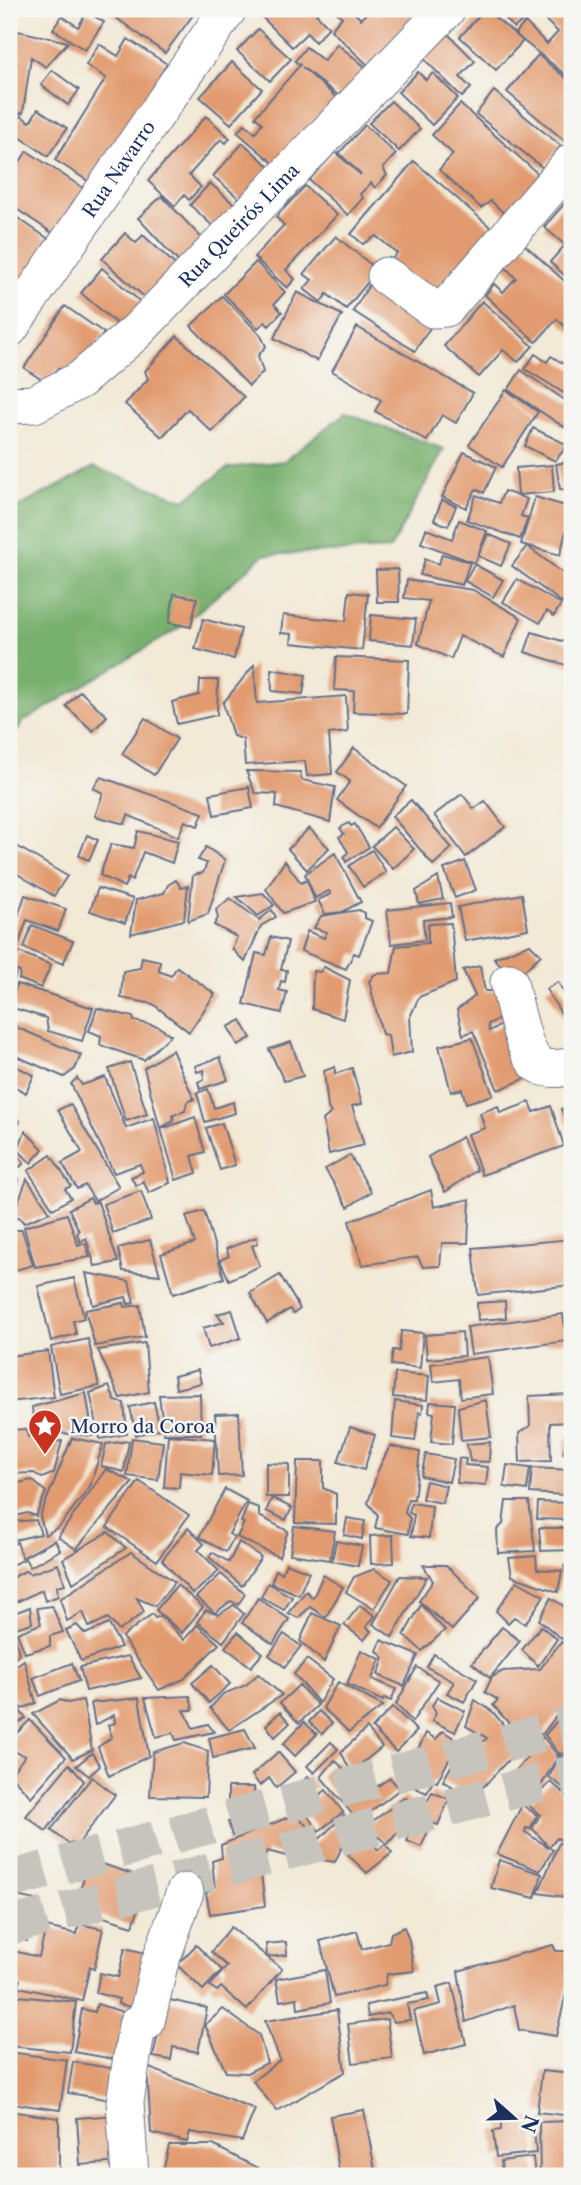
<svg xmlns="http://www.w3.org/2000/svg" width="581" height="2185" viewBox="0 0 581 2185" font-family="'Libre Caslon Text',serif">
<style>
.forest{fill:#78b06d;stroke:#4a7066;stroke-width:2}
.building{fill:#e29b70}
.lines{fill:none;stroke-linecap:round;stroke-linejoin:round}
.primary-tunnel{stroke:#c7c4be;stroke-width:38;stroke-dasharray:38 19;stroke-linecap:butt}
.street-casing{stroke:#667088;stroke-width:39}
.street{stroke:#fff;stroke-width:37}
.labels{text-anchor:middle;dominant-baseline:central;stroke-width:5;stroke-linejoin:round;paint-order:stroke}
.street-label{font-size:19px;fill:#1b2f5e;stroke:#f6f6f2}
.poi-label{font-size:19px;fill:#1b2f5e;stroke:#f6f6f2;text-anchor:start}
</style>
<rect width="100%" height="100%" fill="#f6f6f2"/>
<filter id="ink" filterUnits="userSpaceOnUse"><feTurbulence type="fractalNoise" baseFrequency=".0143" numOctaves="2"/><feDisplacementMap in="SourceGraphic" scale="14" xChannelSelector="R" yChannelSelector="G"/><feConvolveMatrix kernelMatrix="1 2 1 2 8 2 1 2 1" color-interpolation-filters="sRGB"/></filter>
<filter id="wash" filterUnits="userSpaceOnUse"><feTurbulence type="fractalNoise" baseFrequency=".00686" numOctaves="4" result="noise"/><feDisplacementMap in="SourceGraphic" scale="28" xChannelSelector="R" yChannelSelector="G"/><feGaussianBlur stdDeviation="1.57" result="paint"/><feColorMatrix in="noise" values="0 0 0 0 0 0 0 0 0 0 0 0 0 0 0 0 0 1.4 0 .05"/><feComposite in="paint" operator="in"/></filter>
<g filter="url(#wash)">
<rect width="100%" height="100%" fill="#f2e9d6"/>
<polygon class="forest" points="345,413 444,449 390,549 264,555 179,628 23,722 9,743 9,512 94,467 184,500 228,468 284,461"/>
<g id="blocks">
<g class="building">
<polygon points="104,9 185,9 193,15 165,53"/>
<polygon points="267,9 322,9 316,14 329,27 315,42 307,33 292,47 260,15"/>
<polygon points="340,9 350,9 361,19 370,9 426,9 371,68 331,30 342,17 336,12"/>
<polygon points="485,9 523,41 496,70 460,37"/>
<polygon points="497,9 535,9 514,28"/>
<polygon points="548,9 569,9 572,11 572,80 515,34 525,22 547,44 558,32 541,16"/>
<polygon points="87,12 104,22 85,50 53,29 62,16 78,27"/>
<polygon points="9,29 68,42 46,67 31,57 23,113 9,114"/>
<polygon points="258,29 291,59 270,81 237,51"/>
<polygon points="448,34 475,61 460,77 471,88 462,97 424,59"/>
<polygon points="128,39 167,64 93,184 55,160 106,78 86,65 99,44 118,56"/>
<polygon points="337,44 368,69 344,100 302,67 338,99 279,168 237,132 245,124 255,133 262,123 255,117 300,65 295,61 306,47 324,61"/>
<polygon points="538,55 572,83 572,132 565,141 507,92"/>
<polygon points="232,62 262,89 231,124 200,97"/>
<polygon points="52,70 79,90 68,105 41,85"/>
<polygon points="418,72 426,80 433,73 458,98 432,125 398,92"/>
<polygon points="494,91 561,146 543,168 476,114"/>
<polygon points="391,101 420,129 399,151 369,123"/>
<polygon points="460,104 546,181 511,220 491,201 481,208 439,170 453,154 432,135"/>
<polygon points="38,109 67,128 48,156 11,131 21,116 30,122"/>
<polygon points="206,116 230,138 226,143 221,139 189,175 201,187 189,200 184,195 175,206 148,181"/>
<polygon points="365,125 396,154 383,168 387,175 375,188 371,183 360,194 363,198 348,215 309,180 335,152 361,175 339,153"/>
<polygon points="243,143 271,168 242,201 213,176"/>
<polygon points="27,151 89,192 60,238 9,204 9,179"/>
<polygon points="414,161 496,232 435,303 389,263 397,253 376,236 363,244 351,234"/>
<polygon points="210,183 236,206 216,229 190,205"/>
<polygon points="305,186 337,215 286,270 295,279 287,288 254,257 284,225 276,217"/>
<polygon points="572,195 572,282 550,262 565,245 544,227"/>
<polygon points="162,196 209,246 185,269 138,218"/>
<polygon points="9,212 56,244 24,291 9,281"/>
<polygon points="125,233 136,243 143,235 181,270 151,303 102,259"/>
<polygon points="336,236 381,273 372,277 346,309 327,294 321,302 304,289 312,280 304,274"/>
<polygon points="524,244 572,288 572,333 557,319 536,342 485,295 494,284 503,292 516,278 503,265"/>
<polygon points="256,262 285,292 274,304 282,312 269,326 265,322 258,328 224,294"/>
<polygon points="102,268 144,305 123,329 81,293"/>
<polygon points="371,282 433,323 415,351 353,311"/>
<polygon points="297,292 342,315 317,361 274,338"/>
<polygon points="222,296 260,334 266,346 258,356 263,372 249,386 191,326"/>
<polygon points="482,301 533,346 518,362 503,350 479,377 444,346"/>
<polygon points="65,306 104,333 74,378 58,368 48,384 24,368"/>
<polygon points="357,327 473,393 456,423 442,415 427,441 375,411 381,400 332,371"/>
<polygon points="177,336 244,397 212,432 188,409 162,437 125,404 148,379 145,371"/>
<polygon points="535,354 547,362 551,356 572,369 572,398 525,369"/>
<polygon points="521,370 572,405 572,414 564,427 508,390"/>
<polygon points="506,390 538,412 502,467 469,445"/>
<polygon points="533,428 568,445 555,461 525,446"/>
<polygon points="464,452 496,467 484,493 476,489 466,508 442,497"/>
<polygon points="572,461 572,490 560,489 556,464"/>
<polygon points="552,465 554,492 518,495 516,468"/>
<polygon points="504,491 527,499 521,516 528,518 520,539 467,520 476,495 499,503"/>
<polygon points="535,497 572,508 560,555 521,544"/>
<polygon points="442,500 456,506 448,526 434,520"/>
<polygon points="459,520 487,531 475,563 421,543 426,529 452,539"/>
<polygon points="488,534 511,544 501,566 478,556"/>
<polygon points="527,546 572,580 572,600 568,607 512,566"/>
<polygon points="442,554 470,562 462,585 420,575 425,559 439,564"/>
<polygon points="474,564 503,580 493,597 465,581"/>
<polygon points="398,569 399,602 377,602 376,570"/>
<polygon points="517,579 561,604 554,616 547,611 540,623 503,602"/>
<polygon points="407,580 473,590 521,618 504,657 460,636 451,659 418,644 429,601 404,598"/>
<polygon points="349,592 368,594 362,650 291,643 292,634 281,633 283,615 346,621"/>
<polygon points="174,594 197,598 191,627 169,623"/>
<polygon points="371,615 416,619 413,645 369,641"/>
<polygon points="203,619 241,629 234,659 195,649"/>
<polygon points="532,632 572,644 572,667 525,652"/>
<polygon points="336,657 409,660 407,714 353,712 354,691 334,690"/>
<polygon points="254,665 257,703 346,696 348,732 329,734 332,774 307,776 305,761 245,765 243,739 233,736 223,703"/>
<polygon points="271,669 306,675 303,694 272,691"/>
<polygon points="200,680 218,680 217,715 177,724 172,702 199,695"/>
<polygon points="80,691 107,716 93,731 66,706"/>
<polygon points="145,718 177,739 154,775 122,754"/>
<polygon points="354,748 406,786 376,828 337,800 350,781 337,772"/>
<polygon points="246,771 300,772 302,780 335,787 330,822 276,807 277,794 255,793"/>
<polygon points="101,777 203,813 198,826 185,821 178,837 128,815 125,824 95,816 103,793 93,788"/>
<polygon points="249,787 253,808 214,815 210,794"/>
<polygon points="462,794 474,809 485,801 505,827 466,857 434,815"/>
<polygon points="411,800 452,848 433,865 392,816"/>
<polygon points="349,823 351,826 355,824 369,847 346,862 344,857 348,852 339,837 344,834 340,828"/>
<polygon points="393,827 414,849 393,869 372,846"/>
<polygon points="309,828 329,848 307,870 288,849"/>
<polygon points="138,831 178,841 172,863 143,852 132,881 128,878 124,887 100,875 111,844 134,848"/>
<polygon points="87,835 98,840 89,860 79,856"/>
<polygon points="10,842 67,876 54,896 9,869"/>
<polygon points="206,847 225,860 208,914 188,921 193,875 203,873 207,863 198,860"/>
<polygon points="372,850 386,872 363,887 349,866"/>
<polygon points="335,853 361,902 342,912 325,914 318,900 331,894 329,891 315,898 305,874"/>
<polygon points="285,861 301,883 307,880 315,902 283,913 266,889"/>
<polygon points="465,861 476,890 455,898 444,869"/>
<polygon points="438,877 443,899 419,904 416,891"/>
<polygon points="176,880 181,888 188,886 184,920 131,934 136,900 164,893 168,885"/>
<polygon points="98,888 133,899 125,923 90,911"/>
<polygon points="263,893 274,905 258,916 237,897"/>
<polygon points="522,894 528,929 465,941 458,907"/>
<polygon points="25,895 66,909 58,931 27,920 9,972 16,974 9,996 9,926 14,928"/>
<polygon points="230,898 259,920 272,910 276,917 261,926 245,962 232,949 237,937 214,925 218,918 216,910"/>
<polygon points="450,903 452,917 423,920 425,940 391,944 387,910"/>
<polygon points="359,910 365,913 365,918 372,921 359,955 354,953 346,969 301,951 307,931 324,938 327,932 314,928 321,916"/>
<polygon points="451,923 456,982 419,997 410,1017 412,1052 391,1057 388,1035 382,1034 369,981 375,974 391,973 396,946 428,943 428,924"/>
<polygon points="32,925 73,941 63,964 24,948"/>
<polygon points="271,937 288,941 281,970 287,970 285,982 281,981 279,990 287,992 282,1013 244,1004 256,953 266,955"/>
<polygon points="530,944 541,955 514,980 494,958"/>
<polygon points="19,952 51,965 41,988 19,979 20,972 12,969"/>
<polygon points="142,957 160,961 159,971 171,976 177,967 215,994 189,1032 153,1004 121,998 123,971 140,968"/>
<polygon points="480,966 485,991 501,991 509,1015 488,1024 489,1031 504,1024 527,1078 498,1090 473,1031 463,1035 457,1010 475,996 463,970"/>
<polygon points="324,967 350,980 343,1019 312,1009 313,971 320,972"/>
<polygon points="558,982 567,998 572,995 572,1031 546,989"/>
<polygon points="17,984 93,1008 82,1041 48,1031 46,1018 10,1007"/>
<polygon points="97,1008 133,1017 134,1021 157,1026 171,1035 144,1060 100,1045 101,1036 89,1031"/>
<polygon points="241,1020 251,1038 238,1045 228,1027"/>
<polygon points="9,1024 81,1055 75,1069 64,1077 9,1053"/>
<polygon points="472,1038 493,1095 466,1103 462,1089 451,1092 439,1046"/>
<polygon points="291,1042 303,1076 284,1081 269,1049"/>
<polygon points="172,1050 194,1099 187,1102 185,1111 173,1115 174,1121 160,1128 144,1068"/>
<polygon points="220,1057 228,1080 200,1089 198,1082 204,1079 204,1070 197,1072 195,1066"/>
<polygon points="130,1062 147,1114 126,1121 109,1069"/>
<polygon points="9,1063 34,1075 26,1093 13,1086 9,1095"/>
<polygon points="335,1067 335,1074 352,1068 362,1104 352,1106 364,1145 329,1154 323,1120 331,1113 328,1108 324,1071"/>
<polygon points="105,1077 126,1128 154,1118 170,1183 149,1193 143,1181 136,1186 131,1177 143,1172 140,1164 114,1173 71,1084 77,1078 82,1085"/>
<polygon points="208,1089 214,1108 233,1102 235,1113 205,1122 197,1093"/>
<polygon points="530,1102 534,1112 551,1106 564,1146 482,1175 467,1134 485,1128 480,1113 498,1106 500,1113"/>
<polygon points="70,1104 119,1187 95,1201 85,1185 77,1189 62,1163 82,1152 58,1110"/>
<polygon points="572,1105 572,1135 561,1109"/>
<polygon points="9,1113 20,1121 13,1135 18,1139 13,1149 24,1163 20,1167 15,1162 11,1166 9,1164"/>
<polygon points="195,1117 205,1152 192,1156 197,1173 176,1180 161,1129"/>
<polygon points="222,1123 235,1165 220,1170 206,1128"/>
<polygon points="25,1131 43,1149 31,1163 18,1150"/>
<polygon points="462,1137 477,1170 445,1192 428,1157"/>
<polygon points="51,1155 71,1186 65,1189 71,1198 53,1209 28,1171"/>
<polygon points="350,1155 371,1192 348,1207 325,1169"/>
<polygon points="9,1168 19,1179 10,1209 9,1209"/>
<polygon points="27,1179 50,1212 24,1223 19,1217 11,1221"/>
<polygon points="431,1190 434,1207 470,1199 468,1243 442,1243 440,1266 423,1267 418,1257 362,1265 349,1221"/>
<polygon points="141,1191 151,1220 113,1233 103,1204"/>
<polygon points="90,1198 93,1203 98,1202 118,1262 95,1266 86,1238 80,1242 77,1234 79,1231 69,1209"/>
<polygon points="204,1211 224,1278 173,1294 161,1254 195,1243 186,1216"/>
<polygon points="67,1214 78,1245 85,1243 90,1257 35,1267 24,1227"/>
<polygon points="9,1230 22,1230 33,1265 9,1272"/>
<polygon points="256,1237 258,1243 252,1246 260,1266 229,1280 220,1260 229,1256 226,1249"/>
<polygon points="572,1239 572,1285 478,1295 473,1248"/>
<polygon points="150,1240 160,1275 123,1271 118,1248"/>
<polygon points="86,1273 129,1281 134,1303 128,1304 126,1297 93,1305"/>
<polygon points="280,1275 300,1309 293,1314 290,1309 267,1323 250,1293"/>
<polygon points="74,1278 84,1318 73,1321 76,1334 51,1341 38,1286"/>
<polygon points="567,1292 572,1292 572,1321 571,1321"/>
<polygon points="505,1301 506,1318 478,1320 477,1303"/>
<polygon points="124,1303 125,1307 140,1305 145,1337 95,1346 85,1310"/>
<polygon points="232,1310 241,1338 209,1348 203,1328 224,1322 217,1314"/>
<polygon points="563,1314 567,1341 471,1354 467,1327"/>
<polygon points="401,1331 423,1333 420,1368 391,1365 393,1350 399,1351"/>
<polygon points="462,1332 464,1356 427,1359 425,1335"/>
<polygon points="88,1339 99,1386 60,1394 51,1347"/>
<polygon points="145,1343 149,1392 120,1398 98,1350"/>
<polygon points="48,1351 54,1397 9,1402 9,1356"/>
<polygon points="488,1357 493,1394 461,1398 459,1379 433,1382 431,1364"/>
<polygon points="198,1370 201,1383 176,1389 174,1376"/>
<polygon points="395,1373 429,1376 427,1400 393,1397"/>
<polygon points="109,1386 115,1401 124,1403 127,1434 100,1439 90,1393"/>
<polygon points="86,1393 93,1436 34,1431 32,1407"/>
<polygon points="200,1394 201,1434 164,1434 159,1395"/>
<polygon points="572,1394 572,1422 550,1423 551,1461 520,1462 519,1433 530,1426 529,1396"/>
<polygon points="486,1400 491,1437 461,1440 458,1407"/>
<polygon points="395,1401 423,1405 422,1413 419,1412 415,1441 392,1438"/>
<polygon points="154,1402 160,1429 136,1435 130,1407"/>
<polygon points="430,1402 455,1404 452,1444 431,1442 434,1413 429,1412"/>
<polygon points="239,1413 242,1475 218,1476 215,1414"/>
<polygon points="350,1427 375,1435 364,1470 338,1462"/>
<polygon points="26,1429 28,1437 39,1434 40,1442 62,1441 54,1473 42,1478 34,1473 9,1474 9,1430"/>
<polygon points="168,1435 215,1439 212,1475 180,1472 179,1488 164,1487"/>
<polygon points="567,1436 572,1438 572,1455 563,1453"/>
<polygon points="72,1438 103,1444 90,1486 60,1526 45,1535 40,1516"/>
<polygon points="132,1438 163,1442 158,1480 127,1476"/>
<polygon points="129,1441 124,1472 101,1466 106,1444"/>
<polygon points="490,1442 489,1462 470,1461 467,1444"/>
<polygon points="390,1446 420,1452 414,1499 408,1499 405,1513 410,1518 408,1534 375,1528 378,1515 368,1503 378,1470"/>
<polygon points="426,1454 454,1459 449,1482 421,1476"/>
<polygon points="459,1458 466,1459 465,1465 488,1467 486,1485 457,1483"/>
<polygon points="297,1461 323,1461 323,1488 336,1494 336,1524 295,1523"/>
<polygon points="266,1463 289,1464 289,1497 266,1497"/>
<polygon points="507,1465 530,1468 527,1490 504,1487"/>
<polygon points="532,1468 572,1470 572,1492 565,1495 530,1493"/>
<polygon points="106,1469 133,1482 76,1549 58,1537"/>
<polygon points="32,1480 46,1492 36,1516 27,1513 9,1518 9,1485"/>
<polygon points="139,1481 189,1515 157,1561 107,1527"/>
<polygon points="426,1481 446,1486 442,1503 422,1499"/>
<polygon points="225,1489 247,1501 229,1534 234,1537 226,1552 199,1537"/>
<polygon points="272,1498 292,1508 286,1520 266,1511"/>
<polygon points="506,1501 529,1501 535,1551 498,1553 497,1530 503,1524"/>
<polygon points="538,1502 569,1503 568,1520 537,1519"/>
<polygon points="411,1503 432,1506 429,1538 411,1536 414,1515 409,1513"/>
<polygon points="248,1504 259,1508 259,1516 288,1531 279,1557 237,1537 244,1523 241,1522"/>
<polygon points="347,1518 365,1521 362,1539 344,1535"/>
<polygon points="36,1520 41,1534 14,1540 9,1529 9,1522"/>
<polygon points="294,1526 335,1531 330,1560 290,1554"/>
<polygon points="188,1528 204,1544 198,1550 219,1571 193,1594 162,1560"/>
<polygon points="539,1528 572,1528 572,1550 541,1551"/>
<polygon points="108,1532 126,1548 73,1583 63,1559"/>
<polygon points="393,1535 394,1563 371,1564 370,1536"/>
<polygon points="55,1540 60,1550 30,1567 24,1557"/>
<polygon points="336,1541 362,1546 358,1566 332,1561"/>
<polygon points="17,1542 23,1560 9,1566 9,1546"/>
<polygon points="239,1542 261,1557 242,1586 209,1557 212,1552 229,1562"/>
<polygon points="131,1552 175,1582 155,1606 137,1598 144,1612 119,1631 108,1618 89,1627 83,1612 67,1621 60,1599"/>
<polygon points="536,1556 537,1569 562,1571 558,1592 512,1576 509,1558"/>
<polygon points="286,1563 309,1572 299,1595 271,1583 276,1570 282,1573"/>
<polygon points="572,1563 572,1601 571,1601 564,1566"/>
<polygon points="58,1564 65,1584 57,1586 58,1596 45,1601 42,1590 12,1604 9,1597 9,1579 25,1571 30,1574"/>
<polygon points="423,1565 446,1565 480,1598 452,1630 419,1601 433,1581"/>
<polygon points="374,1569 392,1580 374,1609 346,1592 354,1577"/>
<polygon points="221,1574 245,1594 238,1605 231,1601 215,1613 196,1597"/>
<polygon points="323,1575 343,1587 326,1617 310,1607 298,1618 288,1613 306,1591 313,1598"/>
<polygon points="400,1576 427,1577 392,1637 373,1624"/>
<polygon points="517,1581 544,1596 525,1624 514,1617 508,1623 496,1611"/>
<polygon points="268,1583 292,1597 284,1610 261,1597"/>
<polygon points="177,1585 203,1607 182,1633 156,1610"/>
<polygon points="258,1598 289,1619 273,1644 242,1623"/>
<polygon points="551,1598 572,1611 572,1640 568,1644 539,1620"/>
<polygon points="234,1605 244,1614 223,1642 197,1622 206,1610 218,1615"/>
<polygon points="360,1605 375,1616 366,1627 371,1631 364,1640 344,1625"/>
<polygon points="421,1605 445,1630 422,1651 404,1635"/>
<polygon points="52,1606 63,1632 50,1636 50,1646 25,1653 17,1633 41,1624 37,1608"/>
<polygon points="30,1607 32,1623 9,1630 9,1615"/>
<polygon points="312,1613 341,1626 324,1662 300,1641"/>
<polygon points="152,1614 155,1618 161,1616 184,1640 197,1625 219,1644 184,1679 159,1690 122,1637"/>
<polygon points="109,1624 121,1647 81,1661 66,1630 77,1625 85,1634"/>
<polygon points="541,1626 557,1639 538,1666 522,1650"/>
<polygon points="502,1627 520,1641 490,1678 472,1663"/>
<polygon points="238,1632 263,1653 251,1667 225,1647"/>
<polygon points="14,1633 19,1654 9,1662 9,1635"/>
<polygon points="284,1634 301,1646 285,1667 269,1655"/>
<polygon points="381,1640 418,1655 404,1686 378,1675 384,1658 377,1651"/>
<polygon points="561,1642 572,1651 572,1707 566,1716 559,1712 542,1735 537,1732 525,1742 493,1705 498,1700 485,1692 492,1677 503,1671 540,1669"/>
<polygon points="361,1650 380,1659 372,1679 396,1689 391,1701 384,1698 383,1701 347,1684"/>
<polygon points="434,1654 477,1679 464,1702 447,1693 454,1682 427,1667"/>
<polygon points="128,1656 141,1678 86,1691 80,1667"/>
<polygon points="307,1659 333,1679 319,1703 294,1674"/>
<polygon points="24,1660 36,1703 22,1709 9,1692 9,1670"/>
<polygon points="72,1663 79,1681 40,1696 33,1678"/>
<polygon points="213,1665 230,1684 209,1703 192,1683"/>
<polygon points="417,1667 439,1681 412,1722 396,1704"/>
<polygon points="258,1674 282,1695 229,1730 210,1708 223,1694 246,1685"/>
<polygon points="338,1682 383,1706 349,1732 323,1708"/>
<polygon points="299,1685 318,1705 299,1723 280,1703"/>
<polygon points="190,1696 193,1710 184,1710 193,1728 208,1724 214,1732 176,1740 173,1733 156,1737 145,1698"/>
<polygon points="437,1697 465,1711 455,1732 432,1721 436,1713 432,1706"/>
<polygon points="139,1698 149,1756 109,1776 98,1747 112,1737 108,1725 115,1723 114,1715 95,1725 91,1703"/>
<polygon points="9,1699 26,1718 9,1729"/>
<polygon points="60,1700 68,1703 83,1700 92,1750 73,1759 33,1714"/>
<polygon points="475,1700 493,1712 521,1746 473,1798 443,1781 456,1757 465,1759 487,1738 466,1726"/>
<polygon points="393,1707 417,1731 396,1752 372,1728"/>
<polygon points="319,1711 332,1723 322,1734 309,1722"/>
<polygon points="280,1712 290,1723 275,1737 266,1725"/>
<polygon points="569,1715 572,1717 572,1749 558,1758 561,1752 559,1754 545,1735 561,1716 564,1719"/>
<polygon points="30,1720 66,1757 31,1797 10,1775 25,1756 9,1749 9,1741"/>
<polygon points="304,1722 317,1734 295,1756 283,1744"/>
<polygon points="367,1728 382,1747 351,1772 341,1752"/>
<polygon points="245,1729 255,1748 213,1758 209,1738"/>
<polygon points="443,1731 465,1745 461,1753 455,1748 437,1782 433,1781 427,1793 402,1782 426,1733 436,1739"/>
<polygon points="543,1737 558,1756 538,1791 516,1771"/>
<polygon points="331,1742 338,1749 314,1773 307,1766"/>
<polygon points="184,1743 208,1751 206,1797 150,1796 153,1752"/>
<polygon points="278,1752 295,1772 276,1788 269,1778 260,1786 252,1775"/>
<polygon points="92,1753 100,1766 89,1776 76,1766"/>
<polygon points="572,1753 572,1794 549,1777 558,1759"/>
<polygon points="335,1760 367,1793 390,1778 400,1789 358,1821 321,1777"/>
<polygon points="69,1764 84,1781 46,1831 26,1816"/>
<polygon points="308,1776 317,1786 296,1806 287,1797"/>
<polygon points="92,1777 115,1795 78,1844 68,1843 51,1830"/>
<polygon points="551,1782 572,1800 572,1825 564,1841 557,1838 549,1847 532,1828 540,1815 527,1804"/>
<polygon points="228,1787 254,1787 255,1807 228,1808"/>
<polygon points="326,1790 343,1812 319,1831 302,1809"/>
<polygon points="432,1792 449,1799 438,1825 432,1823 421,1847 407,1841"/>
<polygon points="405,1797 417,1808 388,1844 365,1827"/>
<polygon points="522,1805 537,1815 530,1829 526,1828 525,1832 553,1850 540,1871 497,1854"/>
<polygon points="256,1814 260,1828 232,1836 228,1822"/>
<polygon points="296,1814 313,1833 294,1858 267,1851 260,1866 265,1906 210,1914 206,1893 215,1888 212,1861 222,1858 221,1845"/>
<polygon points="344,1815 360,1830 342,1847 335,1862 301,1857"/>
<polygon points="572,1830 572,1898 538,1893 559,1843 565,1843"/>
<polygon points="369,1836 378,1850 385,1844 392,1853 367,1873 348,1855"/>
<polygon points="90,1860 148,1879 133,1926 74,1908"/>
<polygon points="499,1860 542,1874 535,1898 491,1888"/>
<polygon points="10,1895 36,1900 27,1941 9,1937"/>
<polygon points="79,1924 103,1929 94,1969 90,1966 82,2001 19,1987 20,1980 9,1978 9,1950 39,1957 46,1927 77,1934"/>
<polygon points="231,1927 282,1969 247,2010 221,1987 217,1991 210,1986 227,1966 211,1952"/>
<polygon points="404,1927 409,1940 414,1971 387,1974 385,1985 334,1997 320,1941 357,1931 362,1949 389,1942 391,1933"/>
<polygon points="286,1942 287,1955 267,1957 266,1944"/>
<polygon points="196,1945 222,1970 203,1990 177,1965"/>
<polygon points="553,1945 556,1951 572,1951 572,1968 556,2036 519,2030 514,2005 466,2022 458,1971"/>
<polygon points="125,1948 158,1956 140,2009 118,2004 119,1999 96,1993 100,1973 118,1977"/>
<polygon points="325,1970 330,2003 298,2009 297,1998 280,2001 276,1979"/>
<polygon points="452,1983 466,2044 424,2055 414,2011 441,2004 437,1987"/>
<polygon points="427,1993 429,2000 407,2004 410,2020 394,2022 388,2013 368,2017 366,2005"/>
<polygon points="9,1995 76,2002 70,2052 9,2046"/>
<polygon points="165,1999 207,2008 198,2052 173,2047 171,2060 153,2057"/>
<polygon points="97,2004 133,2015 125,2061 74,2052 82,2009 95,2012"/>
<polygon points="223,2009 259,2035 267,2063 247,2073 226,2072 205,2025"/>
<polygon points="337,2010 345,2072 277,2111 253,2081 280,2060 265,2021"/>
<polygon points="387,2019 392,2058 353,2063 348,2024"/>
<polygon points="9,2052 67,2060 60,2110 9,2103"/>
<polygon points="73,2062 117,2069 112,2100 68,2093"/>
<polygon points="147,2067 255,2109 242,2141 190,2132 187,2142 151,2133"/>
<polygon points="542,2071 572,2074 572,2116 537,2112"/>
<polygon points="364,2110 376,2176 340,2176 330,2116"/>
<polygon points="9,2111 59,2118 59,2170 9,2172 11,2130 9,2130"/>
<polygon points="117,2115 121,2162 80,2165 77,2118"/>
<polygon points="533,2117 536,2153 496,2157 493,2131 501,2130 501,2121"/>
<polygon points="572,2121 572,2176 540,2176 539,2122"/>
<polygon points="169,2145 213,2145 273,2176 162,2176"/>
<polygon points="533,2157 535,2176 502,2176 501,2161"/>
</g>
</g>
</g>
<g filter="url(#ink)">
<use href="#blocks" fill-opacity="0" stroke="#667088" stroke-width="2"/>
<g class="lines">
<g class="primary-tunnel">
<polyline points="9,1880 572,1725"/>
<polyline points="9,1926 572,1774"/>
</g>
<g class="street-casing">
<g id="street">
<polyline points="386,276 433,309 446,308 572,162"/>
<path id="s1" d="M9,329L228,9"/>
<path id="s2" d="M9,405L34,404L80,380L136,332L447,9"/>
<path d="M509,982C514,1001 523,1055 539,1065C549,1071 562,1068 572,1066"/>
<polyline points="130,2176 125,2102 137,2025 146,2022 159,1965 185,1892"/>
</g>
</g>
<use href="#street" class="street"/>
</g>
</g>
<defs>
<g id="sight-pin" transform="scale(1.75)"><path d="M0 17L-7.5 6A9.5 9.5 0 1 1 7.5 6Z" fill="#c8321e" stroke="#f6f6f2"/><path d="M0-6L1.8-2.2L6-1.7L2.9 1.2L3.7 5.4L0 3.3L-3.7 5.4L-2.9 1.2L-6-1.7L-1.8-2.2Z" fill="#fff"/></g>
</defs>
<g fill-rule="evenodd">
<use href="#sight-pin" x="45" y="1426"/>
</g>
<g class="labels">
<g class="street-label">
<text stroke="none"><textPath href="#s1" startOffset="194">Rua Navarro</textPath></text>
<text stroke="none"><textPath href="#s2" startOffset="299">Rua Queirós Lima</textPath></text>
</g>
<g class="poi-label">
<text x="70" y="1426">Morro da Coroa</text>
</g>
</g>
<rect width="581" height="2185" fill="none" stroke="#f6f6f2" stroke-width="35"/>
<g transform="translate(514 2118) rotate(110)" stroke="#f6f6f2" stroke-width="5" paint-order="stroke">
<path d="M0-5L12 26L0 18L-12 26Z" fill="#1b2f5e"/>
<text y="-10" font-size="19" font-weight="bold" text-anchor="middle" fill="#1b2f5e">N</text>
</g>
</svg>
